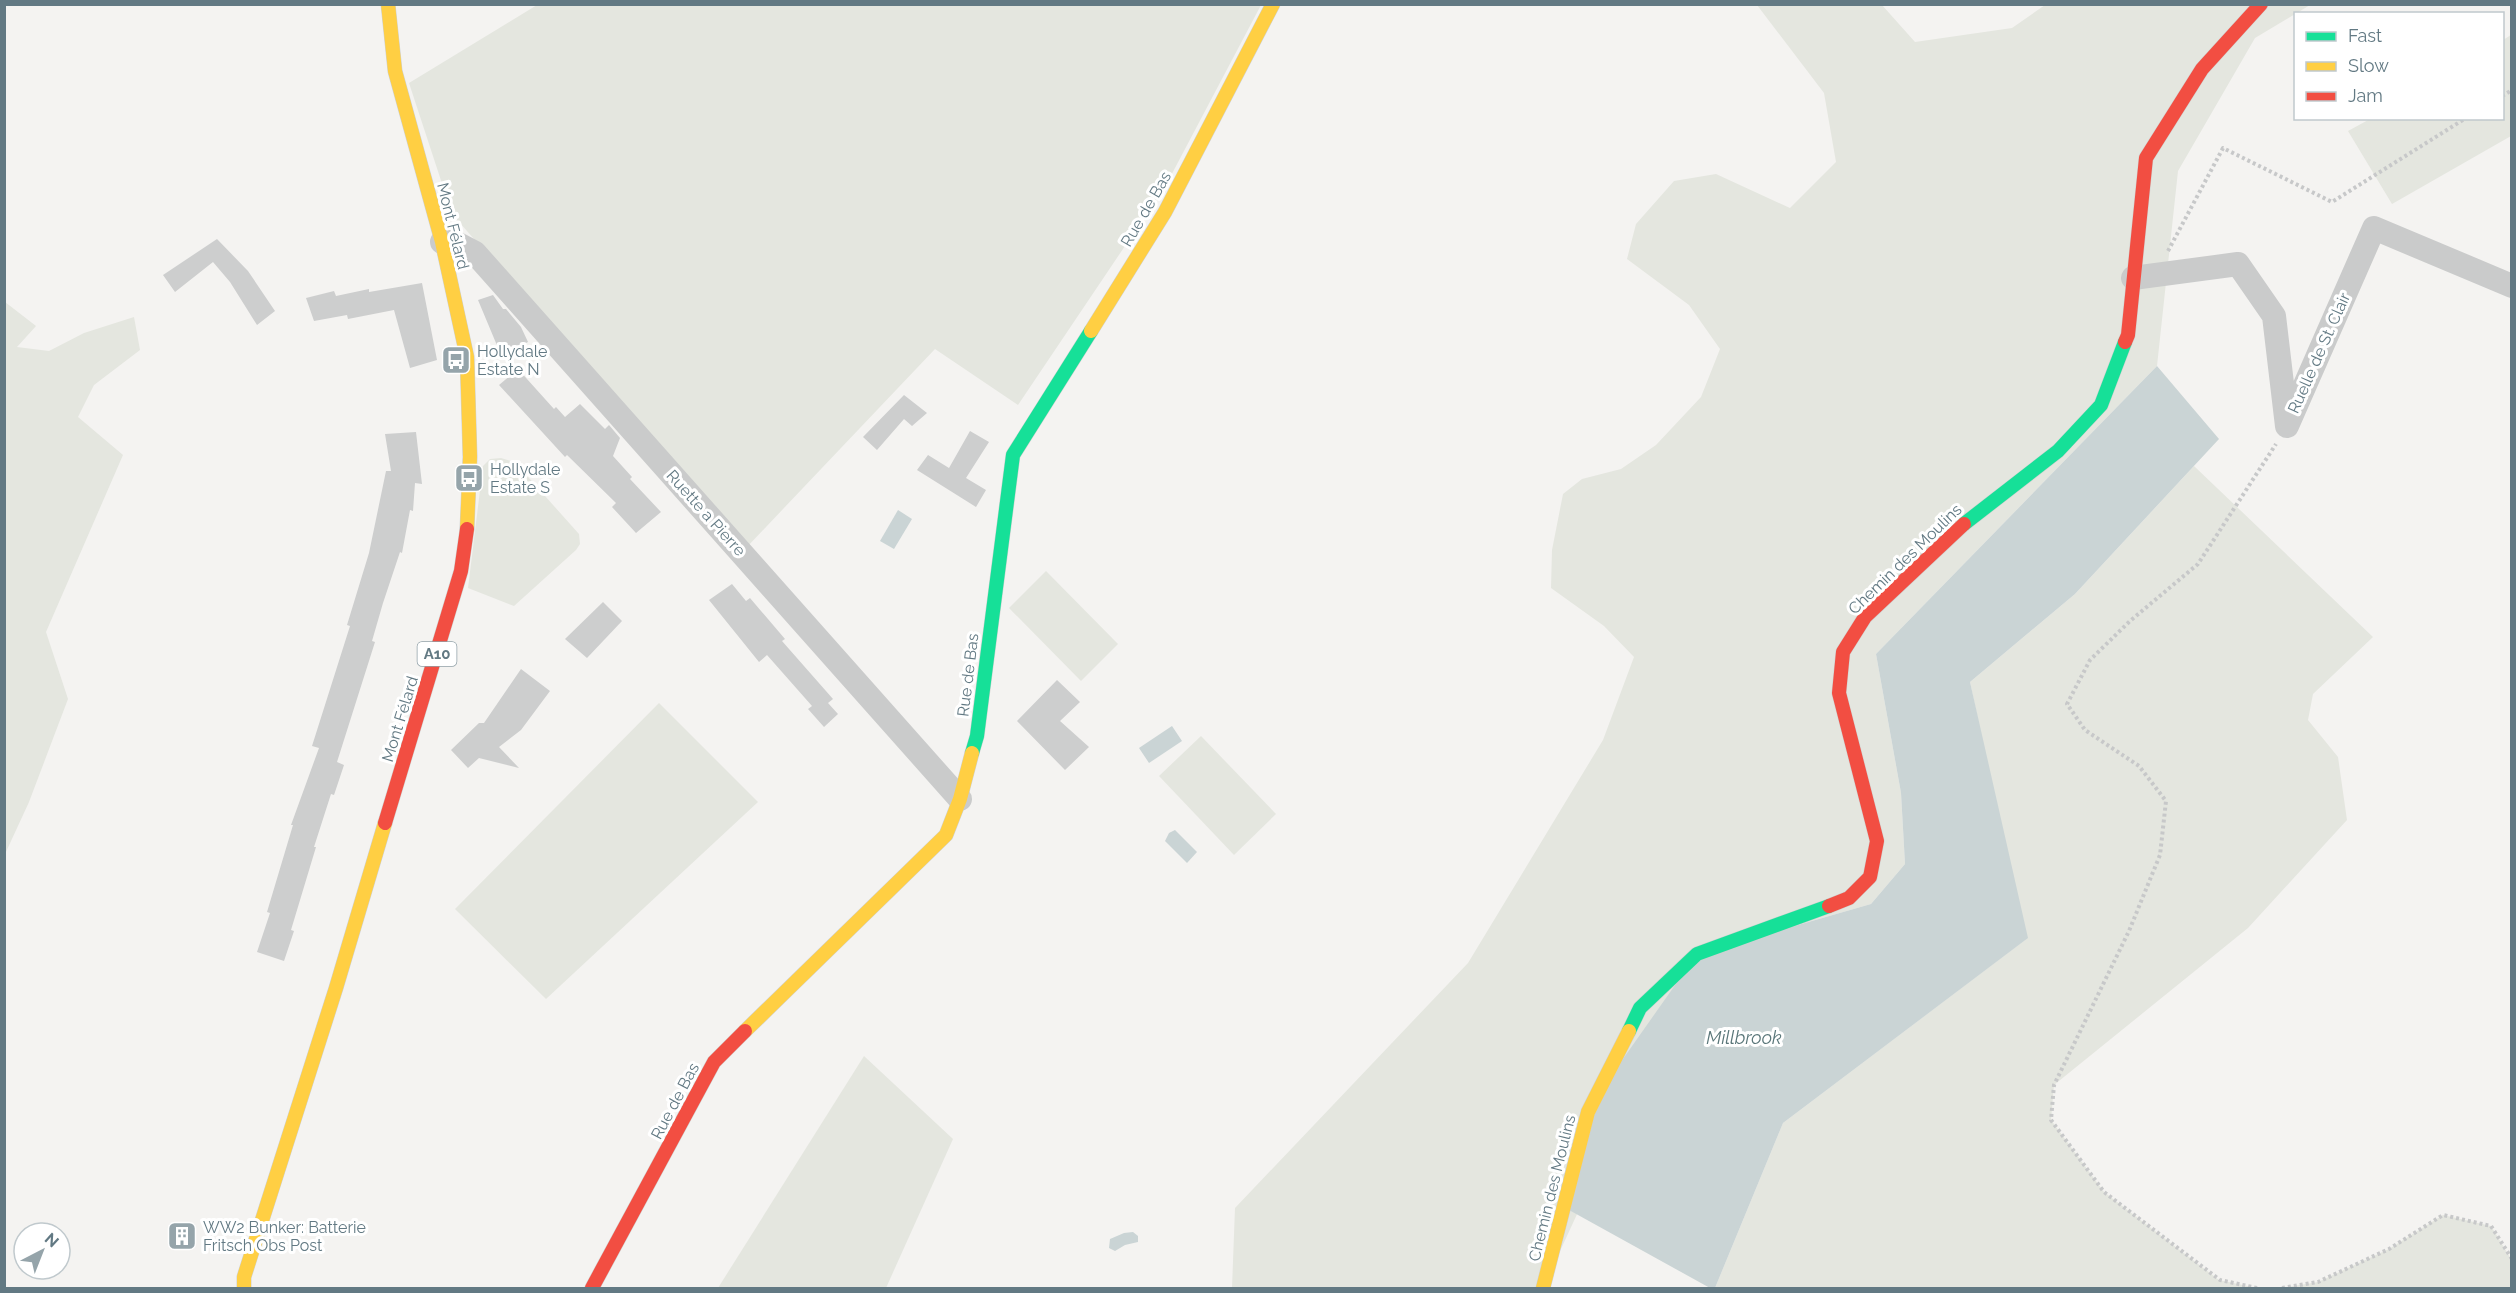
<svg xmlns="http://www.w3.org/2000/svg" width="2516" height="1293" viewBox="0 0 2516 1293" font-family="Raleway,sans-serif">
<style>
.green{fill:#e4e6df}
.water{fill:#cad4d5}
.building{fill:#cdcece}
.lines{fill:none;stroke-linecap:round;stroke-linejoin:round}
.fast-casing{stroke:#cfd1d0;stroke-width:15}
.slow-casing{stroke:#cfd1d0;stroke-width:15}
.jam-casing{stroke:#cfd1d0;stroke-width:15}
.path{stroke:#c7c8c9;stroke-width:4;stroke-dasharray:3 3;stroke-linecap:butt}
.street{stroke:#cacbcb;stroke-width:24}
.fast{stroke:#16e098;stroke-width:14}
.slow{stroke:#ffcf43;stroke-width:14}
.jam{stroke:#f24e42;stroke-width:14}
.labels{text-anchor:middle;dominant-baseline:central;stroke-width:6;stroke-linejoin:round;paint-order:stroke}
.shield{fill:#fff;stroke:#91a1a8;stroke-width:1.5}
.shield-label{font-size:15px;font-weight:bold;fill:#627983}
.street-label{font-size:16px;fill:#627983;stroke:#fff}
.poi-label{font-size:16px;fill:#627983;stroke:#fff;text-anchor:start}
.water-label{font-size:18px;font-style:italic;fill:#597679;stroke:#fff}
</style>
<rect width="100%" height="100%" fill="#f4f3f1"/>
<g class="green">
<polygon points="537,5 1261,5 1166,185 1018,405 935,349 746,548 452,214 409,83"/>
<polygon points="1757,5 1882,5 1915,42 2012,28 2045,5 2310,5 2255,38 2178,171 2157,366 1876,654 1901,793 1905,864 1871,904 1697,954 1543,1288 1232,1288 1235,1208 1468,963 1603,740 1634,657 1604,626 1551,588 1552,550 1563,494 1582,479 1621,469 1656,445 1701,397 1720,349 1689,305 1627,259 1636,224 1674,181 1716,174 1790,208 1836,162 1824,93"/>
<polygon points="2511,35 2511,136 2392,204 2348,131 2370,119 2502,118 2503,40"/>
<polygon points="5,302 36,326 17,347 49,351 84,333 134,317 140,350 94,385 78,417 123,455 46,632 68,699 29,802 5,854"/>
<polygon points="501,458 511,461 520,468 579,534 580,544 576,550 514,606 468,588 483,466 490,459"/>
<polygon points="2194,466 2373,637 2313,694 2308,720 2338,757 2347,820 2248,928 2054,1085 2051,1120 2104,1192 2219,1280 2257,1288 1715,1288 1783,1123 2025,940 1970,682 2075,594"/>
<polygon points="1046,571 1118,644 1081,681 1009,608"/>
<polygon points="659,703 758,802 546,999 455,909"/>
<polygon points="1201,736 1276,814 1234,855 1159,776"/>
<polygon points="864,1056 953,1139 886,1288 718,1288"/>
<polygon points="2443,1215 2491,1226 2511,1259 2511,1288 2282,1288 2318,1282 2389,1249"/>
</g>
<g class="water">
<polygon points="2157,366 2219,439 2075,594 1970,682 2028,938 1783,1123 1715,1288 1710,1288 1569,1210 1594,1100 1697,954 1871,904 1905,864 1901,793 1876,654"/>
<polygon points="898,510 912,519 894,549 880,541"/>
<polygon points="1172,726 1182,741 1149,763 1139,748"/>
<polygon points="1175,830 1197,852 1187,863 1165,841 1169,833"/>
<polygon points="1133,1232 1138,1236 1138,1242 1125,1245 1115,1251 1109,1248 1110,1239 1124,1233"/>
</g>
<g class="building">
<polygon points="217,239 248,271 275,311 257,325 230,282 213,262 175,292 163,275"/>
<polygon points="422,283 437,360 410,368 394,310 348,319 347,315 314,321 306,298 334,291 336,296 369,289 369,292"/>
<polygon points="493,295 503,309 506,309 521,327 528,342 501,355 478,300"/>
<polygon points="518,369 554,409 556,407 565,417 580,404 605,429 609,425 620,438 613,456 632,477 630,479 661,512 636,533 612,507 616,503 567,455 565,457 499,385"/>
<polygon points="904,395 927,413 912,426 904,419 877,450 863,437"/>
<polygon points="970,431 989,442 966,478 986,490 976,507 917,470 928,455 949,468"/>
<polygon points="416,432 422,484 415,483 413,511 410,510 402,553 400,552 383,603 372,641 375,642 337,762 344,765 334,795 331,794 314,847 316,847 291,930 294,931 284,961 257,952 270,913 267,912 293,825 291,825 319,748 312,746 350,626 347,625 369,553 386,471 391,471 385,434"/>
<polygon points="732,584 746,601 750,598 785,639 782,641 833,699 828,703 838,714 824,727 808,709 812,706 767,655 759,662 709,600"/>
<polygon points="603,602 622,621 587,658 565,639"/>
<polygon points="521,669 550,691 521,730 499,747 519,768 479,758 468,768 451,750 479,723 484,723"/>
<polygon points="1057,680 1080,702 1060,721 1089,747 1065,770 1017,721"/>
</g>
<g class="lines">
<g class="fast-casing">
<g id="fast">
<polyline points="1964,524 2058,451 2101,405 2125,342"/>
<polyline points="972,753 977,736 1013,455 1091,331"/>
<polyline points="1629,1031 1640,1008 1697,954 1829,906"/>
</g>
</g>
<g class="slow-casing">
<g id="slow">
<polyline points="388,4 395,71 442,242 467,357 470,457 467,529"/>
<polyline points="1091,331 1165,212 1273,4"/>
<polyline points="745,1031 946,835 960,799 972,753"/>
<polyline points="244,1288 244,1277 336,988 385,823"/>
<polyline points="1543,1288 1588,1112 1629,1031"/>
</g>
</g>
<g class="jam-casing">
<g id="jam">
<polyline points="2125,342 2128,335 2146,158 2202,69 2261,4"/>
<polyline points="385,823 461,571 467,529"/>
<polyline points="1829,906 1849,898 1870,877 1877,841 1839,693 1843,652 1865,617 1964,524"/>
<polyline points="592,1288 714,1062 745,1031"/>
</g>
</g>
<g class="path">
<polyline points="2502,96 2512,90"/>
<polyline points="2168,251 2223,148 2332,202 2466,118"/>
<polyline points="2257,1288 2220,1280 2104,1192 2051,1120 2054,1085 2129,931 2160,855 2166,801 2139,766 2085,730 2067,704 2090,660 2130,621 2198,564 2276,444"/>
<polyline points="2282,1288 2318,1282 2389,1249 2443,1215 2491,1226 2512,1259"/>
</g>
<g class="street">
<polyline points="442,242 454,242 475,253 960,799"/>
<polyline points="2133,278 2238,264 2274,316 2287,426 2374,228 2512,286"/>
</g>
<use href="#fast" class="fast"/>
<use href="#slow" class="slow"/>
<use href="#jam" class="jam"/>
</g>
<defs>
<g id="bus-square" transform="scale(1.5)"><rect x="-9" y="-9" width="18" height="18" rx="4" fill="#95a4aa" stroke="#fff"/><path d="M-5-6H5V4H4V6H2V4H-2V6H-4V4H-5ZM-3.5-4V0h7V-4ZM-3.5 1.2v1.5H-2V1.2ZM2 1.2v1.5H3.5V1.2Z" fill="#fff"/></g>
<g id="building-square" transform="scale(1.5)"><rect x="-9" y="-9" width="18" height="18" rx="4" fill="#95a4aa" stroke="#fff"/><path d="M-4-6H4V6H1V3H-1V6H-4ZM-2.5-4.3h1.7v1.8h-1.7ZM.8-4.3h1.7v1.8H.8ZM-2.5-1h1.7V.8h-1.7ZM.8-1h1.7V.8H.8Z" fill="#fff"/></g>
</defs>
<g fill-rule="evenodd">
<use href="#bus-square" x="456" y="360"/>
<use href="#bus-square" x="469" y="478"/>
<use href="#building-square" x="182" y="1236"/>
</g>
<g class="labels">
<rect class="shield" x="417.5" y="642" width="39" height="24" rx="4.5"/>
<g class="shield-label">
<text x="437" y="654">A10</text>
</g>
<g class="street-label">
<text transform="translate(1146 209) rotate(-60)">Rue de Bas</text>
<text transform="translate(453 226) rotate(76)">Mont Félard</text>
<text transform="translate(2319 353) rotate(-66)">Ruelle de St. Clair</text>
<text transform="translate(706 513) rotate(48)">Ruette a Pierre</text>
<text transform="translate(1905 559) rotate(-44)">Chemin des Moulins</text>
<text transform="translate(968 675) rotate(-83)">Rue de Bas</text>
<text transform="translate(400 719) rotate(-73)">Mont Félard</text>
<text transform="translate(675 1101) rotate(-62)">Rue de Bas</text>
<text transform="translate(1552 1188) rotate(-76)">Chemin des Moulins</text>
</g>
<g class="poi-label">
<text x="477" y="351">Hollydale<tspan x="477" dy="18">Estate N</tspan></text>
<text x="490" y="469">Hollydale<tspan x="490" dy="18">Estate S</tspan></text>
<text x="203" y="1227">WW2 Bunker: Batterie<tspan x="203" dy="18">Fritsch Obs Post</tspan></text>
</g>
<g class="water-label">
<text x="1744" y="1037">Millbrook</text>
</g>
</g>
<rect width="2516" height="1293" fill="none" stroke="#627983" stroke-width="12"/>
<rect x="2294" y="12" width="210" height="108" fill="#ffffff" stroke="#c0c9cd" stroke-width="1.5"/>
<rect x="2306" y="32" width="30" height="9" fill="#16e098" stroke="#c0c9cd" stroke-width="1.5"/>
<text x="2348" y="42" font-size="18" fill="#627983">Fast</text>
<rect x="2306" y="62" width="30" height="9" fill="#ffcf43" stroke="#c0c9cd" stroke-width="1.5"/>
<text x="2348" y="72" font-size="18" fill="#627983">Slow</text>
<rect x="2306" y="92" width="30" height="9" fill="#f24e42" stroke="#c0c9cd" stroke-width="1.5"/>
<text x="2348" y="102" font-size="18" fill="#627983">Jam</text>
<g transform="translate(42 1251) rotate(42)"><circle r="28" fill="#ffffff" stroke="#c0c9cd" stroke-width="1.5"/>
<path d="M0-4.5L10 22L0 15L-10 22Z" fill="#95a4aa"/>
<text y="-9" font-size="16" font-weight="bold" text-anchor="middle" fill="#627983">N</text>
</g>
</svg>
